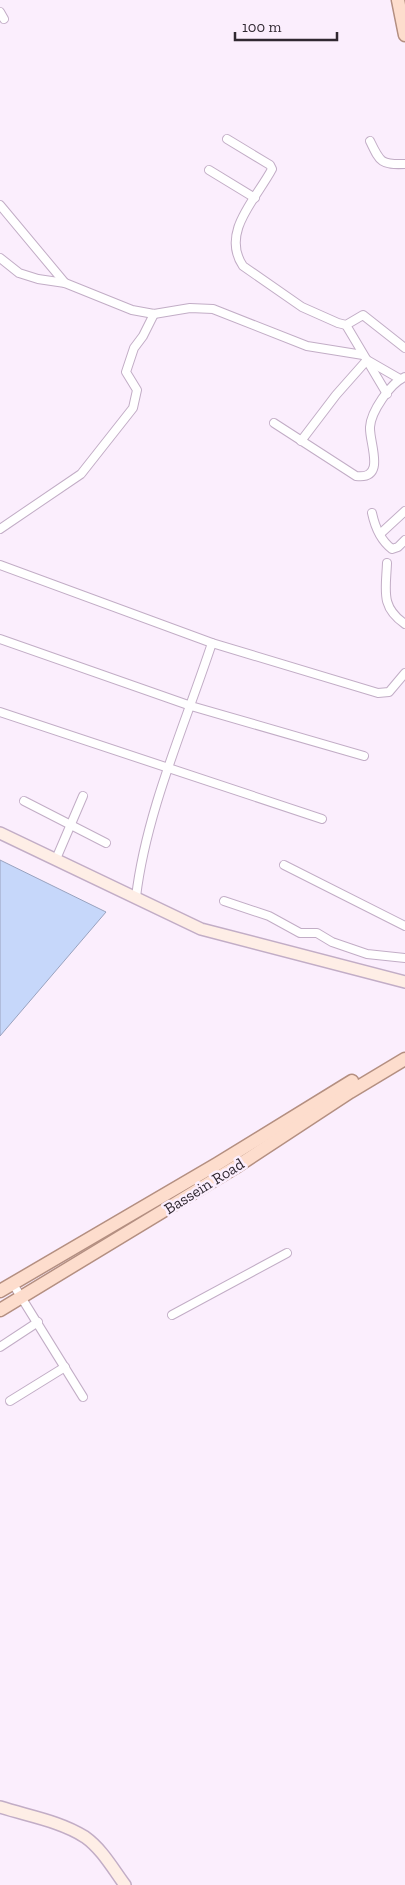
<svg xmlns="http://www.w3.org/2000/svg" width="405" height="1885" viewBox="0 0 405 1885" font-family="'Zilla Slab',serif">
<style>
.water{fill:#c6d7fa;stroke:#99a2be}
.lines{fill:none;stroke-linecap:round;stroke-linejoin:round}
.street-casing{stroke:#c2adc6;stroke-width:10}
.secondary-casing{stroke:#c2adc6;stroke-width:14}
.primary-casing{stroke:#b48f81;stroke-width:15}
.street{stroke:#fff;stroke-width:8}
.secondary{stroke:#feeee6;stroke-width:11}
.primary{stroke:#fdddcd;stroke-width:12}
.labels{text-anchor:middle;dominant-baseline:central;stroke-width:5;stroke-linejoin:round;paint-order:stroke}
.street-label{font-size:16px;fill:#302831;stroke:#fbeefd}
</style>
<rect width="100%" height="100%" fill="#fbeefd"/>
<polygon class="water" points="0,860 106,912 0,1036"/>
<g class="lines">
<g class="street-casing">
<g id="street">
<polyline points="0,12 4,19"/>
<path d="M227,139L270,165L272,169C257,198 220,232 243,266L302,307L338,323L346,325L363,315L405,348"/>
<path d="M370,141C380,162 381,165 405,164"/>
<polyline points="209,170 255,198"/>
<polyline points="0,205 65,283"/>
<polyline points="0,258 19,273 38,279 65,283 132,310 154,314 190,308 213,309 307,346 363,355"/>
<polyline points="346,325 387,394"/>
<path d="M274,423L356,476C387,480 369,443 370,427C371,412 390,383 405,377"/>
<polyline points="301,441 336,395 367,360 400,379"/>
<path d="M372,513C375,527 380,540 392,549L398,547L405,540"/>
<polyline points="0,529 81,474 133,408 137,390 126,372 134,348 143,336 154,314"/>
<polyline points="380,534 405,511"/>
<path d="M387,563C386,590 380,607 405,624"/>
<path d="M0,565L212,643C185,725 146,812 136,897"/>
<polyline points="0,639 191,706 364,756"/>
<polyline points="212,643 378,693 389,692 405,673"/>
<polyline points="0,712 322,819"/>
<polyline points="24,801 106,843"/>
<polyline points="56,859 83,796"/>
<polyline points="284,865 405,926"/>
<polyline points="224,901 269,916 300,933 317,933 332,942 367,954 405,958"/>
<polyline points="13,1284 83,1397"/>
<polyline points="172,1315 287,1253"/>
<polyline points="0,1347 38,1322"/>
<polyline points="10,1401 65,1367"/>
</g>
</g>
<g class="secondary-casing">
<g id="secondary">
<polyline points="0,833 201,929 405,982"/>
<path d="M0,1807C28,1816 60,1821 85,1837C102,1849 113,1869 125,1885"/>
</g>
</g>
<g class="primary-casing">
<g id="primary">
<polyline points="398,0 405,35"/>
<polyline points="0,1291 217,1164 352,1081"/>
<polyline points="0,1310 239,1165 350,1092 405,1059"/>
</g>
</g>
<use href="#street" class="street"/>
<use href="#secondary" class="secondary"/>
<use href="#primary" class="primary"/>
</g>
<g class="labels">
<g class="street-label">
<text transform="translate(204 1186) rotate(-32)">Bassein Road</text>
</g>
</g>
<path d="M235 32v8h102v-8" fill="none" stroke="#302831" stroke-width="2.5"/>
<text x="242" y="32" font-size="15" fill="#302831" stroke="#fbeefd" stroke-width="4" paint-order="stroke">100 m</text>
</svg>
